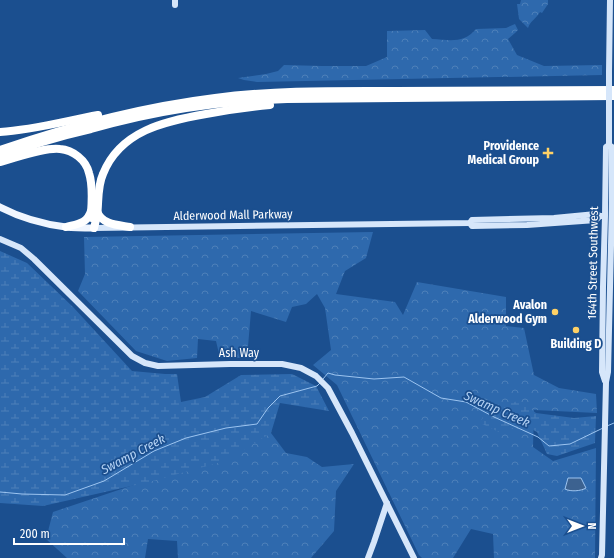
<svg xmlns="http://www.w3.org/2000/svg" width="614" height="558" viewBox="0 0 614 558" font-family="'Fira Sans Condensed',sans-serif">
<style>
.forest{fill:url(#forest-crowns)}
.wetland{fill:url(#wetland-marsh)}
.water{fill:#3c6290;stroke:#9cc4f0}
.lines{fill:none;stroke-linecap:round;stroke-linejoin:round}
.stream{stroke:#9cc4f0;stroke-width:1}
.secondary{stroke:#d6e6fa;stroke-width:6}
.primary{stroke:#f0f6ff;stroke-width:7}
.highway{stroke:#fff;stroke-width:8}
.secondary-bridge{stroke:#d6e6fa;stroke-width:6}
.poi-dot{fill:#ffd166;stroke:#1b4f8f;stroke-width:1.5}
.labels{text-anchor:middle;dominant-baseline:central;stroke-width:3.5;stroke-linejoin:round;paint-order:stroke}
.poi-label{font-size:12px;font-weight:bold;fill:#fff;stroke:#1b4f8f;text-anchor:end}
.street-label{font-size:12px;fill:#fff;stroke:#1b4f8f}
.water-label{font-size:13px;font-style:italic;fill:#b5d3f5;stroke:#1b4f8f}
</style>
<defs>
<pattern id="forest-crowns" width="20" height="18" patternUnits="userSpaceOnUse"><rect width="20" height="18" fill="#2e69ad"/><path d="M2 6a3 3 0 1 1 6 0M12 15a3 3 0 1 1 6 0" fill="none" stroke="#4d80b9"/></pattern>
<pattern id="wetland-marsh" width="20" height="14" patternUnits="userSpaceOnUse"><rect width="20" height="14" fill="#2e69ad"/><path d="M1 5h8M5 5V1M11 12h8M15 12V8" fill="none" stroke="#4d80b9"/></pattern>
</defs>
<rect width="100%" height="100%" fill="#1b4f8f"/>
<g class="forest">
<path d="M521,0H548V4L542,13L540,12C536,19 531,20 528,28L519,19L517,4H520Z"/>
<path d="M515,24L518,30L515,33L508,39L517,55L544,66L602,65V75L257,82L244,80L238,78L266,74L278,71L284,65L322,66H366L387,57V31L425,30L432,39C449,40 464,44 476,29L506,28Z"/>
<polygon points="373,232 366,258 345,271 336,294 395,302 403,315 417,282 506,297 506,326 524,328 534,375 559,388 596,394 597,413 534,410 533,447 553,461 596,448 595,558 494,558 493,534 471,529 453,558 422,558 419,555 337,385 313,365 331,350 325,308 317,294 306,304 292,307 286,322 251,311 247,358 220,358 216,341 198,339 197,358 167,361 136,351 78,291 85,274 84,237"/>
<polygon points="268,429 286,453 307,457 322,467 354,464 336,491 334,531 311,558 178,558 177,541 148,539 145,558 67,558 46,539 53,512 181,469"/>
</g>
<g class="wetland">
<polygon points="0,251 27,263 73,307 132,371 165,374 177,374 181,402 205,397 241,375 292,374 316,386 329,411 280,403 271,433 225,461 149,482 43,506 0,503"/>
<polygon points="520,401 536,413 574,418 596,416 595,443 557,456 547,454 537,432 522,424 501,433 480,423 489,406"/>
</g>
<path class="water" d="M568,478H581L586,488C581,491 571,492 565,489Z"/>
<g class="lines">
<g class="stream">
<polyline points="323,379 328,373 335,375 374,379 404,377 441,398 466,402 494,417 538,437 549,446 570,444 603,428"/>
<polyline points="607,426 614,423"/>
<polyline points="0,492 22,494 65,495 104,481 154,451 186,438 226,428 257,424 268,408 280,396 317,386 320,383"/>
</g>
<g class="secondary">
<polyline points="175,0 175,5"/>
<polyline points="609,72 610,0"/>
<polyline points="470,223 472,226 527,225 596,220 600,216 603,216"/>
<polyline points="94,228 470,223 472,220 554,218 596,214 600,216"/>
<polyline points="0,239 21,248 34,259 132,356 145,363 158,366 230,364 282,364 301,368 316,376 328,388 352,433 414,558"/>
<polyline points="605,381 602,372 603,287 605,216 606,147 609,145"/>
<polyline points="368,558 374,542 387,503"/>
<polyline points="601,558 602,555 606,382 608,372 612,203 612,147 609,145 609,107"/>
</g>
<path class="primary" d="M0,207C21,218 43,224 66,227C75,228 85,228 94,228"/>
<g class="highway">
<path d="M0,132C33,130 65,121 98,115"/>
<path d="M0,150C70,126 142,107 215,98C275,90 335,91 396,91C468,90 541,90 614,90"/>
<path d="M0,157C29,145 60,136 91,129C122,120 154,113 186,108C220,103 253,100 287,99L614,96"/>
<path d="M0,162C16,158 44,147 60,149C73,150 86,160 89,173C93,185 92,200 91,213L92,218"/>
<path d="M97,211C102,225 118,225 130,227"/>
<path d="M66,227C77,224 87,224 91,211"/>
<path d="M94,228C95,224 96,220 97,216C99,202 97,187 103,174C120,131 165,121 206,114C227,110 248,107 270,105"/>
</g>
<polyline class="secondary-bridge" points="609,107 609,72"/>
</g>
<g class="poi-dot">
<path d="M546 147h4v4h4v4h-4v4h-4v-4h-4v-4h4z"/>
<circle cx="555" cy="312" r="4"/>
<circle cx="576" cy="330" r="4"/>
</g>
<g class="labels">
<g class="poi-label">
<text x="539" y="146">Providence<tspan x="539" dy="14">Medical Group</tspan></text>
<text x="547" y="305">Avalon<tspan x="547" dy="14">Alderwood Gym</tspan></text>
<text x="576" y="344" text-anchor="middle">Building D</text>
</g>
<g class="street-label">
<text transform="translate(233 215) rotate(-1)">Alderwood Mall Parkway</text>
<text transform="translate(593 263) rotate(-89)">164th Street Southwest</text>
<text x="239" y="353">Ash Way</text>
</g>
<g class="water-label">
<text transform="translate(497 409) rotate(24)">Swamp Creek</text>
<text transform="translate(133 454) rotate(-28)">Swamp Creek</text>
</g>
</g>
<g transform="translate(582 526) rotate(90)" stroke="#1b4f8f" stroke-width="3" paint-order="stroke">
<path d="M0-3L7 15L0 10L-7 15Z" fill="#ffffff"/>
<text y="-6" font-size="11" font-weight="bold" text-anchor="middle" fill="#ffffff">N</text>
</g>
<path d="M14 538v6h110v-6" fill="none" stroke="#ffffff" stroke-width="2"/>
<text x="20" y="538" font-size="12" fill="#ffffff" stroke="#1b4f8f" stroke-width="3" paint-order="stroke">200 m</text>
</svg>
